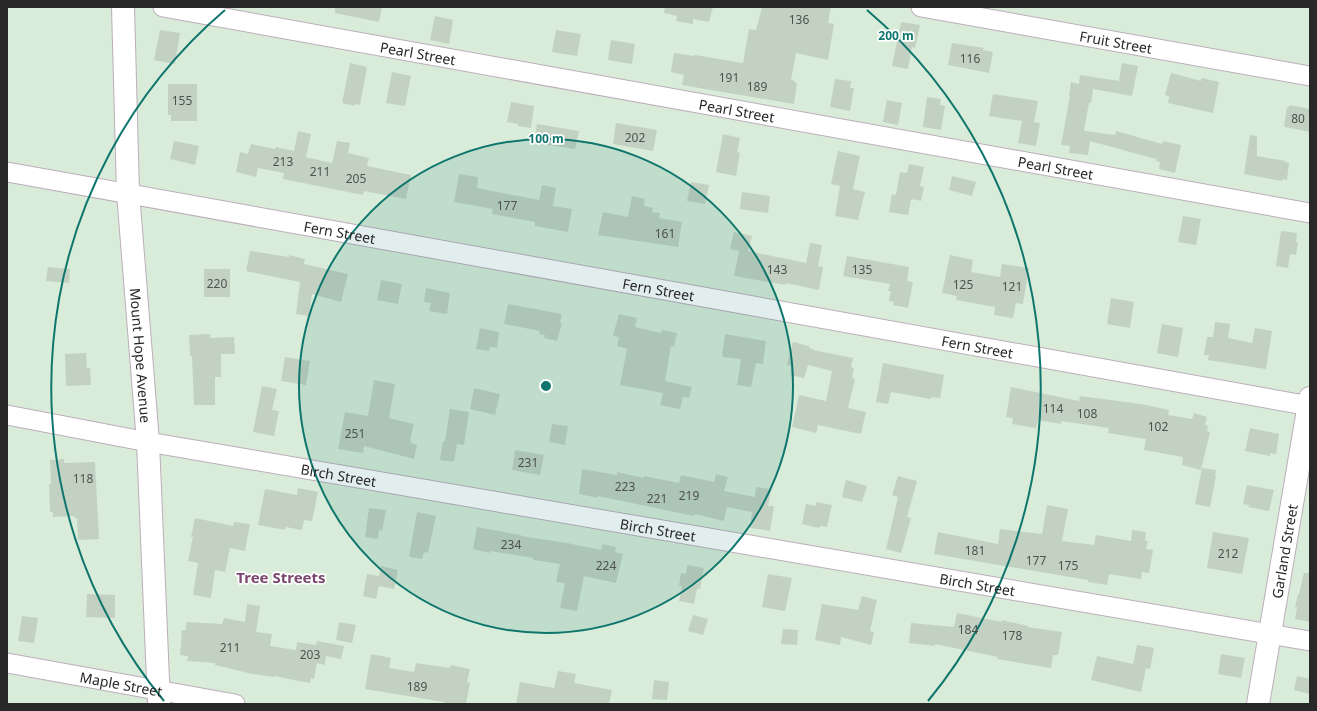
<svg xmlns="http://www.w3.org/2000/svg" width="1317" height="711" viewBox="0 0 1317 711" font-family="'Noto Sans',sans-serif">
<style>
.building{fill:#c2d1c2}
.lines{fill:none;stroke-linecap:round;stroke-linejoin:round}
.minor-casing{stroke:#beadba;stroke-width:21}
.tertiary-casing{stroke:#beadba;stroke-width:24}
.minor{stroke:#fff;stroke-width:19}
.tertiary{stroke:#fff;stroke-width:22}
.ring{fill:none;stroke:#0f766e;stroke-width:2}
.labels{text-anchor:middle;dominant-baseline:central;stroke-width:3.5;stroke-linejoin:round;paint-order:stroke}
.number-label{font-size:12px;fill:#4e524e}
.street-label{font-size:14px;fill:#282828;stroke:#fff}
.neighbourhood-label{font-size:15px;font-weight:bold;fill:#7b476f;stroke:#fff}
.centre{fill:#0f766e;stroke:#fff;stroke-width:2}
.ring-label{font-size:12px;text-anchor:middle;font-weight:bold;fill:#0f766e;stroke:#fff;stroke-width:3.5;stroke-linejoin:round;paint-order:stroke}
</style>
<rect width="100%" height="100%" fill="#d9ecd9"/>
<g class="building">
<polygon points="335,7 382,7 379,22 335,13"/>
<polygon points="665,7 713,7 709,22 693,19 693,24 676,21 677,16 664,13"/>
<polygon points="762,7 831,7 828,23 834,24 828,60 796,53 791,80 795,81 795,83 797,83 794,104 682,85 684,75 671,72 674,53 694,56 695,55 743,63 749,29 756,30"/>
<polygon points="435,16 453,20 449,44 430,40"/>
<polygon points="901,22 920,25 915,48 912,47 908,69 892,66"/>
<polygon points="160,30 180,33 175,64 154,60"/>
<polygon points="556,30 581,34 577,56 552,52"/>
<polygon points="611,40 635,44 632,64 608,60"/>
<polygon points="952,43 984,48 983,50 993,52 989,73 948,65"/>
<polygon points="350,63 367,67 360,105 355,104 355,106 342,103"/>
<polygon points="1122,63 1138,66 1132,96 1093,89 1091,103 1089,103 1084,130 1086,131 1115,135 1116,131 1162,144 1163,141 1181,145 1175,173 1159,169 1160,162 1156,161 1156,159 1090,141 1088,155 1069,153 1070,146 1061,145 1070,96 1069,96 1071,82 1079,84 1080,75 1119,81"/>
<polygon points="392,72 411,76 405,106 386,103"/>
<polygon points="1171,73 1201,81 1202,78 1219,82 1213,113 1168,103 1169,96 1165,95"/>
<polygon points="835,79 851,81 850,88 854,88 850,111 830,107"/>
<polygon points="168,84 197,84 197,121 171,121 171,115 168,115"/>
<polygon points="993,94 1038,101 1034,122 1040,123 1036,146 1018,143 1022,121 989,116"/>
<polygon points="927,97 941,99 940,105 945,106 941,130 923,127"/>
<polygon points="887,100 902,103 898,125 883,122"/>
<polygon points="511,102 534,106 531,128 518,126 518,124 507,122"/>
<polygon points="1290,105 1310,109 1310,132 1285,127 1285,126 1284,126 1287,107 1289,107"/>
<polygon points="616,123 657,130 653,151 613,144"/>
<polygon points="537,124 579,131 575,149 534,143"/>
<polygon points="298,131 311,134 306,157 332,163 337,141 350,143 348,153 369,158 367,166 411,175 406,199 364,191 363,195 283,179 284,173 258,168 256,177 236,172 240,152 248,154 251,144 275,149 276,147 294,151"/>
<polygon points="723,134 740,138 737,152 740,153 736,176 716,172"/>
<polygon points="1250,135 1257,136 1257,156 1285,161 1285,162 1289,163 1287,180 1282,179 1282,181 1244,174"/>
<polygon points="174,141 199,146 195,165 170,159"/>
<polygon points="838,151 860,156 853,189 865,192 858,220 835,216 840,186 831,184"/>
<polygon points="909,164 924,167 920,186 924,187 921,201 913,199 913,200 911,200 908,215 889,212 892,194 896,195 900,172 907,173"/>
<polygon points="459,174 478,177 477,188 539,200 542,185 556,188 553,206 572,209 568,232 535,226 535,222 492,214 493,209 454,202"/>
<polygon points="952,176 976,182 972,196 949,190"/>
<polygon points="691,182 709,185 705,204 687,201"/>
<polygon points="742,192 770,196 768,213 740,209"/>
<polygon points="632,196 645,199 644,206 653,208 652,212 660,213 659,218 682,222 678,247 598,235 603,212 628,217"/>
<polygon points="1183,216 1201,219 1196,245 1178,242"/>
<polygon points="1281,231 1297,233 1296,242 1298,242 1296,255 1290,254 1288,268 1276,266"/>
<polygon points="734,232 752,236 748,251 806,263 810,243 822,245 818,266 823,267 819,290 786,283 785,285 734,276 739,251 730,249"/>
<polygon points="250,251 289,257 289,255 305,259 304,264 348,274 341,302 312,294 309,316 296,314 300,282 246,271"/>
<polygon points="950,255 973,260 971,272 1000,277 1002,264 1029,268 1023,304 1016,303 1013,318 994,315 995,307 956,300 957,296 942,293"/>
<polygon points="847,256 909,267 907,281 913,282 908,308 893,305 894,302 889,301 891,291 888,291 890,284 843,276"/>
<polygon points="48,267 70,269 69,283 46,281"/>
<rect x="204" y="269" width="26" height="28"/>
<polygon points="381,280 402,284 398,304 377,300"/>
<polygon points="426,288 450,293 447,314 429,311 431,303 424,302"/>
<polygon points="1111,298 1134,302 1130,328 1107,324"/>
<polygon points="508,304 562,314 560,323 562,323 557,341 544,338 545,335 539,334 540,331 504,324"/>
<polygon points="619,314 637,318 635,327 661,333 662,330 677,333 674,347 671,346 665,381 692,387 689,398 683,397 680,409 660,405 663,393 620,385 627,349 617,346 619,337 613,336"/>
<polygon points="1215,322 1230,324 1228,338 1252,343 1255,328 1272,331 1266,369 1208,360 1209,355 1204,355 1207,337 1213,337"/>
<polygon points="1162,324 1183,328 1178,357 1157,353"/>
<polygon points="480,328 499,332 497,348 490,347 489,351 476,349"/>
<polygon points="210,334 210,338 234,337 235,354 221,354 221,377 215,377 215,405 194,405 192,356 190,356 189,335"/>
<polygon points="725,334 766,341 763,364 756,363 751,387 737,385 741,359 723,357 723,355 722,355"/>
<polygon points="793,342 809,346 809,348 813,349 813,350 853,358 851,367 854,368 852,378 855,379 848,408 866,412 861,434 818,425 816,433 792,427 799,395 826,401 832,371 808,365 804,378 790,375 792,366 787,365"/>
<polygon points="86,353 87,368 90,368 91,385 66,386 65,354"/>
<polygon points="285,357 310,361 306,385 281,381"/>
<polygon points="883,363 944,375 940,398 931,397 931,399 891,392 888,404 876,402"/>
<polygon points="374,380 395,384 389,418 414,424 410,440 411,441 411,443 417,445 414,459 364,446 363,453 338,449 345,412 368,416"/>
<polygon points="262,386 277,389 272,410 279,411 274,436 253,432"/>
<polygon points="1011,387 1079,401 1080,396 1141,404 1169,410 1168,415 1192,419 1194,413 1207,417 1205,425 1208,426 1207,431 1210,432 1201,470 1182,465 1183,457 1144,450 1146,439 1108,433 1109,428 1061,421 1061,424 1038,420 1036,428 1012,424 1013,418 1006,417"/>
<polygon points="474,388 500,394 495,415 470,409"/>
<polygon points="450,409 469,412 464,445 457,444 454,462 440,460 443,441 445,441"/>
<polygon points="552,424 568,426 565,445 549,442"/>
<polygon points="1250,428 1279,434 1276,454 1270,453 1270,456 1245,451"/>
<polygon points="515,450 544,455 540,475 512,470"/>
<polygon points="64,459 64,463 95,462 99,539 78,540 77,518 74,518 74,516 53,517 53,512 50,512 49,484 51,484 50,460"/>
<polygon points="1202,468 1216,470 1215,476 1216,476 1210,507 1195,504"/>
<polygon points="582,469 617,475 617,472 644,478 644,476 679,483 681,475 714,482 716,474 728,477 724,491 755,497 756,487 771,489 768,506 774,506 770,531 750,528 752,512 727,507 724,521 694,514 694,516 598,496 598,498 579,494"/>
<polygon points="898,476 917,481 907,517 911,518 901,553 886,549 898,497 892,495"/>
<polygon points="846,480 867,486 862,502 842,497"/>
<polygon points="1247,485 1274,490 1269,511 1248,507 1249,505 1243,504"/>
<polygon points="298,488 318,492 312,521 304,520 302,530 286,527 285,530 258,525 265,489 297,495"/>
<polygon points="816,502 832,505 827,527 820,526 819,528 802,524 806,504 816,506"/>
<polygon points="1047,505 1068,509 1062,541 1094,545 1096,535 1131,541 1132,530 1146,532 1145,541 1148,541 1146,549 1153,550 1149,573 1142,572 1141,579 1109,574 1107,585 1088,582 1088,580 934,554 938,532 998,544 1000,529 1042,534"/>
<polygon points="369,508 386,510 382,531 379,530 378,539 365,537"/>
<polygon points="417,512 436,516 428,553 424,552 422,559 409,557"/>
<polygon points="195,518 233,526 234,522 250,524 245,551 230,548 225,572 215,570 211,598 193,595 198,563 188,561 193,537 191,537"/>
<polygon points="477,527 521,535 521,536 567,543 601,550 602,544 616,547 615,552 623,554 616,583 584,576 577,611 560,608 565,583 556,582 560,564 533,560 533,558 490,551 490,553 473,549"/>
<polygon points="1213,532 1249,538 1242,574 1207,568"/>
<polygon points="687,565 704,568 700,589 697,589 694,604 679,601 682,586 679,586 681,573 686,574"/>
<polygon points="381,566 398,570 394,589 379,586 376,599 363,596 367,574 379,576"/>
<polygon points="1304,573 1310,573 1310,622 1295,619 1297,607 1295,607 1298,594 1299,594"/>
<polygon points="768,574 792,578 785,611 762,607"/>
<polygon points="87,594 115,595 115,618 86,617"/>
<polygon points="862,596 877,600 870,631 874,632 871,645 841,637 840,645 815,640 822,604 858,610"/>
<polygon points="247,604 260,606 256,632 272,634 270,646 296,650 297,642 316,645 317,641 344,646 341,659 326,656 325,665 317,663 314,679 311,678 310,683 274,676 274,677 252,674 215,665 215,663 187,661 188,656 180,655 182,630 186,630 186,622 222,624 224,618 245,622"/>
<polygon points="957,613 1002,622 1002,620 1028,626 1027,627 1062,632 1058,655 1053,655 1051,668 997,659 998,657 935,644 935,646 909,643 911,623 954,627"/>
<polygon points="693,615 708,619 703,635 688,631"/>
<polygon points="22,616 38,618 34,643 18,641"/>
<polygon points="339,622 356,625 352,643 336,640"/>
<polygon points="783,629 798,630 797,645 781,644"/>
<polygon points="1137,645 1154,648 1150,669 1146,668 1141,692 1091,680 1097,656 1133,664"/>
<polygon points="371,654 391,658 389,668 414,672 416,663 450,668 451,665 470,669 467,682 470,683 466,704 443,704 444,702 365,689"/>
<polygon points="1221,654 1245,658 1241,678 1218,674"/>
<polygon points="558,671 576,674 574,683 612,690 609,704 516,704 520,682 554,688"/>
<polygon points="1297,676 1310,679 1310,694 1294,690"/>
<polygon points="654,680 669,682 667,700 652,699"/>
</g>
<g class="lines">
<g class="minor-casing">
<g id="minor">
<path id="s1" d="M163,7L1310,213"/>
<path id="s2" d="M921,7L1310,76"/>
<path id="s3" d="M7,172L1310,406"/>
<path id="s4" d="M7,415L148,442L1310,641"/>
<path id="s5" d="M7,663L235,704"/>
</g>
</g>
<g class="tertiary-casing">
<g id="tertiary">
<path id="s6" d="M123,7L128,193L148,442L159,704"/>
<path id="s7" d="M1258,704L1310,398"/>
</g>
</g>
<use href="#minor" class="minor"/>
<use href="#tertiary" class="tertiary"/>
</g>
<circle cx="546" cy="386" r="247" fill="#0f766e" fill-opacity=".12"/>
<g class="ring">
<circle cx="546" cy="386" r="247"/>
<path d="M164 701A495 495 0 0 1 225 10M867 10A495 495 0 0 1 928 701"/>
</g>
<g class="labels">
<g class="number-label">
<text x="799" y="19">136</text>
<text x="970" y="58">116</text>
<text x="729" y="77">191</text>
<text x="757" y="86">189</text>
<text x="182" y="100">155</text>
<text x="1298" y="118">80</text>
<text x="635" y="137">202</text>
<text x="283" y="161">213</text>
<text x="320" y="171">211</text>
<text x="356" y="178">205</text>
<text x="507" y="205">177</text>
<text x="665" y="233">161</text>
<text x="777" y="269">143</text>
<text x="862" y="269">135</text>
<text x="217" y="283">220</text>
<text x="963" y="284">125</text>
<text x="1012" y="286">121</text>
<text x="1053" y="408">114</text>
<text x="1087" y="413">108</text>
<text x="1158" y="426">102</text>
<text x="355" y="433">251</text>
<text x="528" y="462">231</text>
<text x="83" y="478">118</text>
<text x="625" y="486">223</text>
<text x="689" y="495">219</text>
<text x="657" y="498">221</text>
<text x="511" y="544">234</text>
<text x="975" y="550">181</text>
<text x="1228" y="553">212</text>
<text x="1036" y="560">177</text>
<text x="606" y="565">224</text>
<text x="1068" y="565">175</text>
<text x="968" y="629">184</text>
<text x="1012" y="635">178</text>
<text x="230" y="647">211</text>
<text x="310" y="654">203</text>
<text x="417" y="686">189</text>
</g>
<g class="street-label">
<text stroke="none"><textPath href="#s2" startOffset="198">Fruit Street</textPath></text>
<text stroke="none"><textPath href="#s1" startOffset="259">Pearl Street</textPath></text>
<text stroke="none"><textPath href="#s1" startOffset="583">Pearl Street</textPath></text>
<text stroke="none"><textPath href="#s1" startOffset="907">Pearl Street</textPath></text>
<text stroke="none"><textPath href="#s3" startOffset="338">Fern Street</textPath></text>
<text stroke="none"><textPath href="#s3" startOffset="662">Fern Street</textPath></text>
<text stroke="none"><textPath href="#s3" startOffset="986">Fern Street</textPath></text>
<text stroke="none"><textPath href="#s6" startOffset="349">Mount Hope Avenue</textPath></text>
<text stroke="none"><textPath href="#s4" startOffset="337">Birch Street</textPath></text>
<text stroke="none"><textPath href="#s4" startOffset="661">Birch Street</textPath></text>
<text stroke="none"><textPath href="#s7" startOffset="155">Garland Street</textPath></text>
<text stroke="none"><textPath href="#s4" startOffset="985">Birch Street</textPath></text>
<text stroke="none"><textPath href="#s5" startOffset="116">Maple Street</textPath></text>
</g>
<g class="neighbourhood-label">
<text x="281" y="577">Tree Streets</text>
</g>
</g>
<circle cx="546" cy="386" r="6" class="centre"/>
<g class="ring-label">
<text x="896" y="40">200 m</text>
<text x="546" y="143">100 m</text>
</g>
<rect width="1317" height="711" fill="none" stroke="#282828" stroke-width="16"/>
</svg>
